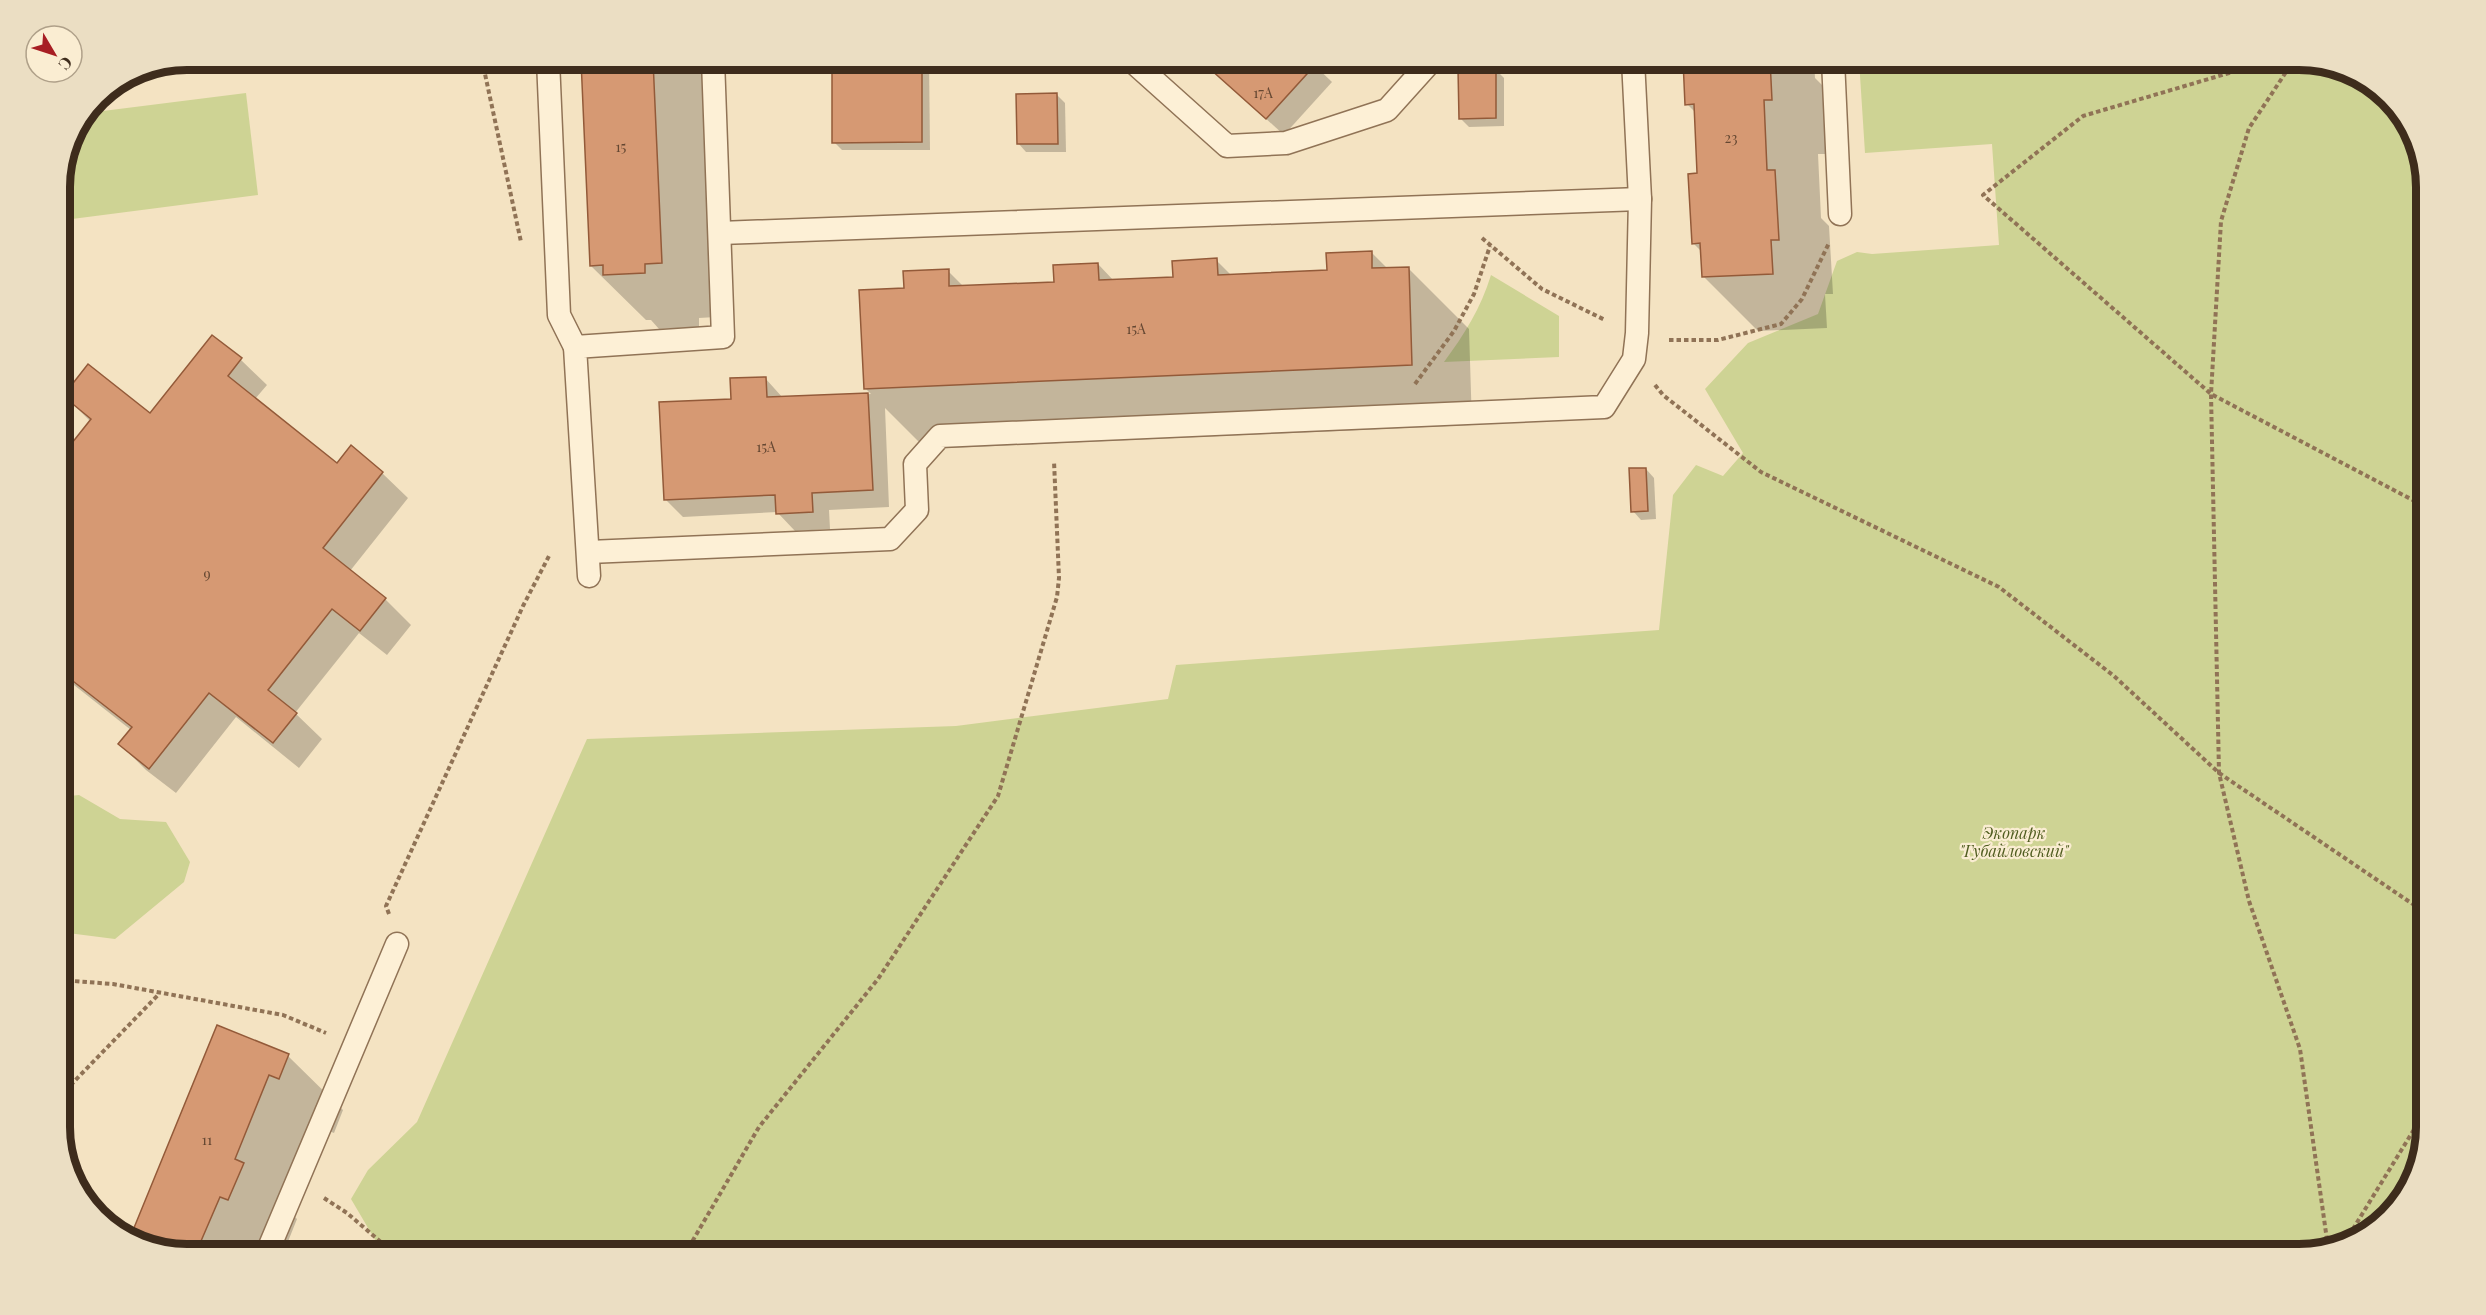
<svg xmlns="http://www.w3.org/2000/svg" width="2486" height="1315" viewBox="0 0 2486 1315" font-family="'Playfair Display',serif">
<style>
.green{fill:#ced394}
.shadow{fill:#0003}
.building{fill:#d69973;stroke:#935a39;stroke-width:1.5}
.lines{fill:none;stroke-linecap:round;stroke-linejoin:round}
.lane-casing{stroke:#907356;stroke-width:25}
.path{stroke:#907356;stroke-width:4;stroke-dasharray:4.5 3;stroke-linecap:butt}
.lane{stroke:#fdf0d6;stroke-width:22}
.labels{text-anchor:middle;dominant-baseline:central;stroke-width:4.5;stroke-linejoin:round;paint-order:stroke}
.number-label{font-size:14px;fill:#644732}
.park-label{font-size:16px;font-style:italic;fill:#505d20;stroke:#faedd2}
.rim{fill:none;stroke:#3e2c1c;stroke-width:8}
</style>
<rect width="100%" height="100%" fill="#f4e3c2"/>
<g class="green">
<polygon points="1859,60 2298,60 2355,73 2405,117 2426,180 2426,1127 2413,1184 2362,1238 2298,1255 384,1255 351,1199 368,1170 417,1122 587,739 956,726 1168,699 1176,665 1659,630 1673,495 1696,465 1723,476 1743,453 1705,389 1748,343 1818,314 1837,261 1857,252 1872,254 1999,245 1992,144 1865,153"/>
<polygon points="246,93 258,195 72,219 65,160 70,139 87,113"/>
<path d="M1491,275L1559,316V357L1444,362C1464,335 1481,308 1491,275Z"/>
<polygon points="79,795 120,819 166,822 190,862 184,882 115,939 60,932 60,797"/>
</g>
<g class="shadow">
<polygon points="582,60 705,60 716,317 699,318 699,327 659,329 651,320 646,320 591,266"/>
<polygon points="833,60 929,60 930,150 842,150 834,142"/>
<polygon points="934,60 989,60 989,66 940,66"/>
<polygon points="1201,60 1309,60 1332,82 1284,135"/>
<polygon points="1685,60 1814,60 1815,78 1823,86 1826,154 1818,154 1821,218 1829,226 1833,294 1825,294 1827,328 1758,331 1703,276 1702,252 1693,243 1698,175 1695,112 1687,104"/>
<polygon points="1496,70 1504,78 1504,126 1469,127 1460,118"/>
<polygon points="1057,95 1065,103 1066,152 1026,152 1018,143"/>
<polygon points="1371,252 1388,269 1408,268 1469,329 1472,425 926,449 885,408 889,507 829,510 830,529 795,531 777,512 683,517 665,499 732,401 765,378 783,398 871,394 865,388 905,290 948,271 964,287 1055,283 1098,264 1114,281 1174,278 1216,260 1232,276 1329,271"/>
<polygon points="213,337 241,360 267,385 255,399 338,465 382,473 408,498 350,571 385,599 411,625 387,655 359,633 295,713 322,739 299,768 236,717 176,793 146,770 120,744 131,730 60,674 60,460 91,422 65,396 151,415"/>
<polygon points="1646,469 1654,478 1656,519 1641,520 1633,511"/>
<polygon points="218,1027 288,1056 343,1110 334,1133 324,1129 290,1212 297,1219 283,1254 274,1251 273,1255 188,1255 131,1242"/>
</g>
<g class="building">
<polygon points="581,60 653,60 662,263 645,264 645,273 603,275 603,265 590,266"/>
<polygon points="832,60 922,60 922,142 832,143"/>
<polygon points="1200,60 1311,60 1316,64 1266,119"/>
<polygon points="1683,60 1770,60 1772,100 1764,100 1767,170 1775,170 1779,240 1771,240 1773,274 1702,277 1700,243 1692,244 1688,174 1697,173 1694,104 1685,105"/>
<polygon points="1496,68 1496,118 1459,119 1458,69"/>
<polygon points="1057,93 1058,144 1017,144 1016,94"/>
<polygon points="1372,251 1372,268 1409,267 1412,365 864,389 859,290 904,288 903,271 949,269 949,286 1054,282 1053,265 1098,263 1099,280 1173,277 1172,261 1217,258 1218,275 1327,270 1326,253"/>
<polygon points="212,335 242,358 228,376 337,463 351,445 383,472 323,548 386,598 360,631 332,609 268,690 297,713 273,743 209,693 149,769 118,744 132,727 60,671 60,458 91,419 63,396 88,364 150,413"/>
<polygon points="766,377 767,397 868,393 873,490 812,493 813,512 776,514 775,495 664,500 659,402 731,399 730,378"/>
<polygon points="1629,468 1646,468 1648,511 1631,512"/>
<polygon points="217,1025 289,1054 279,1079 269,1075 235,1159 244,1163 228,1200 220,1197 195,1255 131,1242 129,1240"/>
</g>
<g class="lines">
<g class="lane-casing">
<g id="lane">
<polyline points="548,60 559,315 575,347"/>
<polyline points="1131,60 1227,146 1286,143 1387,110 1432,60"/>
<polyline points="1833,60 1840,214"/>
<polyline points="720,233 1640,199"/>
<polyline points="589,552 890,539 917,510 915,464 940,436 1604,407 1634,359 1637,333 1640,199 1633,60"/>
<polyline points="589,576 575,347 723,337 713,60"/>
<polyline points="266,1255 397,944"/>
</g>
</g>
<g class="path">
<polyline points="482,60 521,242"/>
<polyline points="2273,60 2083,116 1983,195 2211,394 2426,507"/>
<polyline points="2294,60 2249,128 2221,221 2211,394 2219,773 2249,901 2300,1049 2328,1247"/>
<polyline points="1482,238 1542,289 1605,320"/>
<polyline points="1669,340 1718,340 1781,324 1802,299 1829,243"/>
<polyline points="1415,384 1454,331 1474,294 1490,246"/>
<polyline points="1655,385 1663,395 1761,472 1999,587 2114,676 2219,773 2426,913"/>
<polyline points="389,914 386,906 523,606 549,556"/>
<polyline points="60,980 113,984 283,1015 326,1033"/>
<polyline points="60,1074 72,1084"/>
<polyline points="60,1096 159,994"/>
<polyline points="324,1198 347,1213 396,1255"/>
<polyline points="91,1207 94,1205"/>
<polyline points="2345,1242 2426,1110"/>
<polyline points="687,1255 689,1247 759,1127 878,979 998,796 1057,597 1059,578 1054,461"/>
</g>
<use href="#lane" class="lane"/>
</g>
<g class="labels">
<g class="number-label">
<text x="1263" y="92">17А</text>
<text x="1731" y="137">23</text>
<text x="621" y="146">15</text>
<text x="1136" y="328">15А</text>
<text x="766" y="446">15А</text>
<text x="207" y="573">9</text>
<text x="207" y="1139">11</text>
</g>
<g class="park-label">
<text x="2014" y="832">Экопарк<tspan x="2014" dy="18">"Губайловский"</tspan></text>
</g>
</g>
<path d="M0 0H2486V1315H0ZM187 70H2299A117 117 0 0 1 2416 187V1127A117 117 0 0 1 2299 1244H187A117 117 0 0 1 70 1127V187A117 117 0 0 1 187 70Z" fill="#ebdec3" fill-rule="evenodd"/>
<path class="rim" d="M187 70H2299A117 117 0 0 1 2416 187V1127A117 117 0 0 1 2299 1244H187A117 117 0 0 1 70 1127V187A117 117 0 0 1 187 70Z"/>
<g transform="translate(54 54) rotate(129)"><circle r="28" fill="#faedd2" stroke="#afa089" stroke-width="1.5"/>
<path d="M0-4.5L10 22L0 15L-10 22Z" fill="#a71e23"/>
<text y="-9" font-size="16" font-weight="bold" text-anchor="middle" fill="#3e2c1c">С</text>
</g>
</svg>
